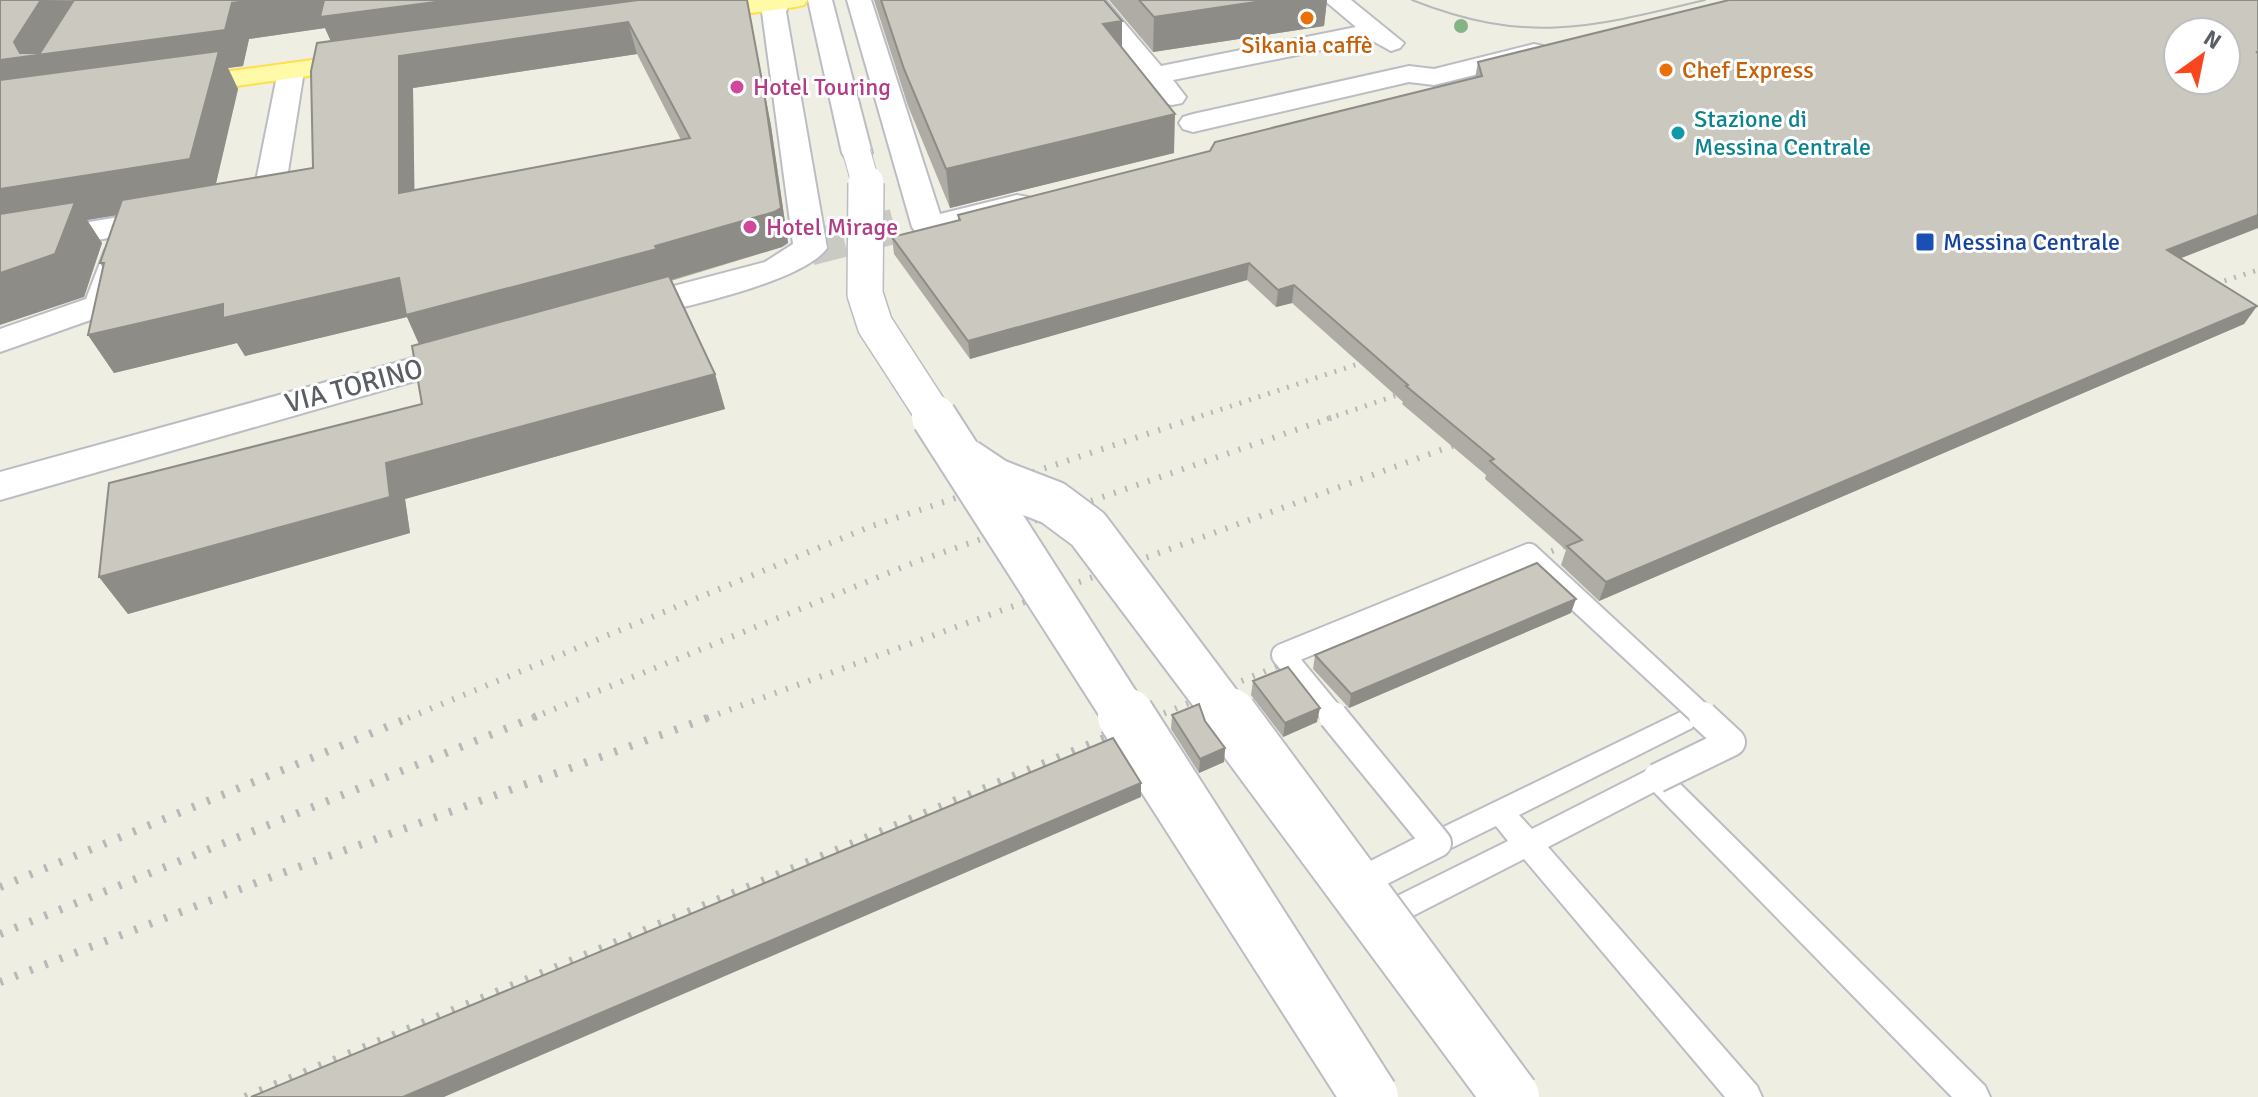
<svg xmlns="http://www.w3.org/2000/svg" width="2258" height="1097" viewBox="0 0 2258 1097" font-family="Signika,sans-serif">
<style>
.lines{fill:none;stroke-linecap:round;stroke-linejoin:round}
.minor-tunnel{stroke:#cacac4;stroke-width:35;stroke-dasharray:35 17;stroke-linecap:butt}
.service-casing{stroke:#bbbdc3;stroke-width:4}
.minor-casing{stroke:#bbbdc3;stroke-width:4}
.primary-casing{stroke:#ffdf4c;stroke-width:4}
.service{fill:#fff;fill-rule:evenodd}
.minor{fill:#fff;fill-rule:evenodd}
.primary{fill:#fffaa8;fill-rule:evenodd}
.tram{stroke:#b7b8b8;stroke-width:2}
.rail-far2{stroke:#b7b8b8;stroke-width:5;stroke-dasharray:2 8;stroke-linecap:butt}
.rail-far1{stroke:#b7b8b8;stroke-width:6;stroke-dasharray:2 10;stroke-linecap:butt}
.rail{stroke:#b7b8b8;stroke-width:8;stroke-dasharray:3 13;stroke-linecap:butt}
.service-bridge-far1-casing{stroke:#bbbdc3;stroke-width:26;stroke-linecap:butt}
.service-bridge-casing{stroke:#bbbdc3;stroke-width:32;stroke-linecap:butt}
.minor-bridge-far3-casing{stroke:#bbbdc3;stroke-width:29;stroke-linecap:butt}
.minor-bridge-far2-casing{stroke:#bbbdc3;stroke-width:38;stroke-linecap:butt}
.minor-bridge-far1-casing{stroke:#bbbdc3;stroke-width:48;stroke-linecap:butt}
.minor-bridge-casing{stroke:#bbbdc3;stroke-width:60;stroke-linecap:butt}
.service-bridge-far1{stroke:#fff;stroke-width:22}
.service-bridge{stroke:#fff;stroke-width:28}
.minor-bridge-far3{stroke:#fff;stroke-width:27}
.minor-bridge-far2{stroke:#fff;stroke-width:35}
.minor-bridge-far1{stroke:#fff;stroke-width:44}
.minor-bridge{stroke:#fff;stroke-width:56}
.tree{fill:#84b486}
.wall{fill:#afaca5;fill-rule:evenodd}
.shaded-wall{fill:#8e8c86}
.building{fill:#cbc8c0;stroke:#8e8c86;stroke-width:2;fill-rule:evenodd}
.food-dot{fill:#e8710a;stroke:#fff;stroke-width:3}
.hotel-dot{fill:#d1479c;stroke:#fff;stroke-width:3}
.culture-dot{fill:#0f9aa8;stroke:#fff;stroke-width:3}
.transit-dot{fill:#1a4fb4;stroke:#fff;stroke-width:3}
.labels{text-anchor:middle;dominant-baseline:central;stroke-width:6;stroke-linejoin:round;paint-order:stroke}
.far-food-label{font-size:24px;fill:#c56008;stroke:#fff}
.far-hotel-label{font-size:24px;fill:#b23c85;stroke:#fff;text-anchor:start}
.far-culture-label{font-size:24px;fill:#0d838f;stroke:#fff;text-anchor:start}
.far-transit-label{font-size:24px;fill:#164399;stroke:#fff;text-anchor:start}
.street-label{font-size:28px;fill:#5b5f65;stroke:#fff}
</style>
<rect width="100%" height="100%" fill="#efeee3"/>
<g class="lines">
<polyline class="minor-tunnel" points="810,248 926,218"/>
<g class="service-casing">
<polygon id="service" points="1699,703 1708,706 1711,713 1708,720 1519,815 1532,829 1648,770 1657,767 1666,770 1985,1086 1990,1097 1952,1097 1654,792 1548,847 1757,1086 1762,1097 1725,1097 1524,859 1391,927 1381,931 1371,927 1367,918 1371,909 1508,841 1496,826 1437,855 1427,851 1423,843 1427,835"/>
</g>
<g class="minor-casing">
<g id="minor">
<path d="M766,0H790L786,12L827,248C802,284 668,310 622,322L609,319L604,311L609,303L765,262L793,244L762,12Z"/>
<polygon points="808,0 832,0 872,153 868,159 857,162 846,159 842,153"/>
<polygon points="847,0 871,0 940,214 1017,195 1028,197 1033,204 1028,211 928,237 917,234 912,227"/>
<polygon points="1080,0 1105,0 1161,66 1356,27 1324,0 1351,0 1404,43 1400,48 1391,51 1371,40 1173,80 1186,97 1182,103 1172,105 1162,103"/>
<polygon points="1534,44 1543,46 1547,52 1543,58 1434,85 1409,82 1193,132 1183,129 1179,123 1183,117 1193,114 1409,66 1434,69"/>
<path d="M291,63L300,65L304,71L283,203L278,210C261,214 242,219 225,215L220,208L225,201L253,196L278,71L282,65Z"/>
<polygon points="172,208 183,211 188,218 183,225 0,257 0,237"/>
<polygon points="117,247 129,250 134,257 113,312 0,352 0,329 86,299 105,250"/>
<polygon points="475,341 488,344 493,352 488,360 0,500 0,472"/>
</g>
</g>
<g class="primary-casing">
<g id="primary">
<polygon points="743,0 807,0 804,5 795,7 688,22 679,20 676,15 679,10 688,8"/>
<polygon points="370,52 379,54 383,60 379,66 173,95 163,93 159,87 163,81 173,79"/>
</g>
</g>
<use href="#service" class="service"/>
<use href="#minor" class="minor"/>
<use href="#primary" class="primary"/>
<path class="tram" d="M1412,0C1526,45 1590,28 1705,0"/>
<g class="rail-far2">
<polyline points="2196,290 2258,270"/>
<polyline points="1192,419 1379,357"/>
<polyline points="1327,419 1418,388"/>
</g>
<g class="rail-far1">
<polyline points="408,718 869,527 1198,417"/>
<polyline points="532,718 918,561 1333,417"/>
<polyline points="707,718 1471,439"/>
<polyline points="1153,718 1581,539"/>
</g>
<g class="rail">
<polyline points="0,887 413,716"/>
<polyline points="0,934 537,716"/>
<polyline points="0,982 266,879 713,716"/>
<polyline points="245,1097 1157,716"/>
</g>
<g class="service-bridge-far1-casing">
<polyline id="service-bridge-far1" points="1335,718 1283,655 1529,555 1705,718"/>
</g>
<g class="service-bridge-casing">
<g id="service-bridge">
<polyline points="1333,716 1437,843 1356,884"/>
<polyline points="1657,778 1731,742 1703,716"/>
</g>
</g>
<g class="minor-bridge-far3-casing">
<polyline id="minor-bridge-far3" points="857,153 866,185"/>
</g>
<g class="minor-bridge-far2-casing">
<polyline id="minor-bridge-far2" points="866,183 865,294 875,325 936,419"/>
</g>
<g class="minor-bridge-far1-casing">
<g id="minor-bridge-far1">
<polyline points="934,417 1127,718"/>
<polyline points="966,461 996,481 1053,503 1088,529 1230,718"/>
</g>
</g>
<g class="minor-bridge-casing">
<g id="minor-bridge">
<polyline points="1126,716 1370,1097"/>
<polyline points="1229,716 1511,1097"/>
</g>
</g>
<use href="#service-bridge-far1" class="service-bridge-far1"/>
<use href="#service-bridge" class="service-bridge"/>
<use href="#minor-bridge-far3" class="minor-bridge-far3"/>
<use href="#minor-bridge-far2" class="minor-bridge-far2"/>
<use href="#minor-bridge-far1" class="minor-bridge-far1"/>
<use href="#minor-bridge" class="minor-bridge"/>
</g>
<circle class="tree" cx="1461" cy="26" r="7"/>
<g class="wall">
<path d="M0,0H747L771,126L788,243L782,247L671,281L715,374L725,409L405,499L410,533L128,614L99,577L422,404L419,344L407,317L245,356L237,343L114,373L88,335L103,268L100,263L116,215L87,220L102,243L84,297ZM325,28L331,41L313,168L216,184L238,89L228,68L243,66L249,39ZM637,54L681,140L414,190L413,88Z"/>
<polygon points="874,0 1104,0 1122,47 1174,153 950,208 908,106"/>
<polygon points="1109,0 1327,0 1324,26 1153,52"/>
<polygon points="2258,0 2258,228 2180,258 2257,306 2244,324 1599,601 1561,565 1566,550 1485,479 1486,475 1402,404 1403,402 1292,303 1276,307 1247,280 970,359 894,254 892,237 958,221 958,215 1210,151 1475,78 1478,62"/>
<polygon points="1571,613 1349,708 1313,669 1315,655"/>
<polygon points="1253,681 1317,722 1283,737 1251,695"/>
<polygon points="1172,715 1205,721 1225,748 1224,762 1199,773 1171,729"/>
</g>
<g class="shaded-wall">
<polygon points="41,0 232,3 253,0 724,0 336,53 325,28 249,39 243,66 228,68 238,89 212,200 87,220 102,243 84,297 0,325 0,60 14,42"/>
<polygon points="747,0 771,126 788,243 782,247 423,353 407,317 245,356 237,343 114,373 88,335 223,304 399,278 655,246"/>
<polygon points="1269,0 1327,0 1324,26 1153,52 1154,17"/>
<polygon points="1122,21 1122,57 1103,24"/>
<polygon points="628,22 637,54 413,88 415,228 399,193 399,56"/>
<polygon points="1175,114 1174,153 950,208 946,169"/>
<polygon points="2258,215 2258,228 2156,268 2167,250"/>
<polygon points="1249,263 1247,280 970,359 968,341"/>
<polygon points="1294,285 1292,303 1276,307 1278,290"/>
<polygon points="2257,306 2244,324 1599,601 1606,582"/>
<polygon points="715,374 725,409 405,499 410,533 128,614 99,577 386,463"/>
<polygon points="1576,599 1571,613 1349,708 1351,694"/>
<polygon points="1320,708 1317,722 1283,737 1285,723"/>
<polygon points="1225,748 1224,762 1199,773 1200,759"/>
<polygon points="1141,783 1141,797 444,1097 403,1097"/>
</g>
<g class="building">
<polygon points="0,0 41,0 14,42 20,53 40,53 74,0 253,0 232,3 225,30 0,60"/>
<polygon points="324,0 451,0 320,17"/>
<path d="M638,0H747L764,92L781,208L774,212L655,246L657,249L406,315L399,278L223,318V304L88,335L104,263H100L122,200L313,168L311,71L317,43ZM628,22L690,138L399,193V56Z"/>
<polygon points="881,0 1104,0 1122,21 1103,24 1175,114 946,169 904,69"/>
<polygon points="1139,0 1269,0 1154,17"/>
<path d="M1729,0H2258V52H2256L2258,53V215L2167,250L2257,306L1606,582L1567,546L1582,540L1490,461L1494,459L1406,386L1408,385L1294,285L1278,290L1249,263L968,341L892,237L960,220L958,215L1210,151L1215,142L1482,76L1478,62ZM2178,32H2226V80H2178Z"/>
<polygon points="219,51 190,159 0,189 0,80"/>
<polygon points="75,202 55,254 0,273 0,214"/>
<polygon points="669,276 715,374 386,463 390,497 99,577 109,483 422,404 412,346"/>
<polygon points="1537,563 1576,599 1351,694 1315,655"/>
<polygon points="1288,667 1320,708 1285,723 1253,681"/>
<polygon points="1199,704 1205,721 1225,748 1200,759 1172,715"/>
<polygon points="1113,738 1141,783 403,1097 251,1097"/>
</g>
<g class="food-dot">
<circle cx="1307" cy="18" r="8"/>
<circle cx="1666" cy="70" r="8"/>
</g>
<g class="hotel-dot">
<circle cx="737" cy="87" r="8"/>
<circle cx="750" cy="227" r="8"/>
</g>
<circle class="culture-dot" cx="1678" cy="133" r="8"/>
<rect class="transit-dot" x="1915" y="232" width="20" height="20" rx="4"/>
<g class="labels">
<g class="far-food-label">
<text x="1307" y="45">Sikania caffè</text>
<text x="1682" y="70" text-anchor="start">Chef Express</text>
</g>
<g class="far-hotel-label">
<text x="753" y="87">Hotel Touring</text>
<text x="766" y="227">Hotel Mirage</text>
</g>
<g class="far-culture-label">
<text x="1694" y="119">Stazione di<tspan x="1694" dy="28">Messina Centrale</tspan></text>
</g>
<g class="far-transit-label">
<text x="1943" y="242">Messina Centrale</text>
</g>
<g class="street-label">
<text transform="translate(354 386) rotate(-15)">VIA TORINO</text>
</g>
</g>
<g transform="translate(2202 56) rotate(33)"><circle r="38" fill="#ffffff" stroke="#bdbfc1" stroke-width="2"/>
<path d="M0-6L14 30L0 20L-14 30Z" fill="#fa461e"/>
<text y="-12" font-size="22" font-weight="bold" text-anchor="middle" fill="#5b5f65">N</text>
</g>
</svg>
